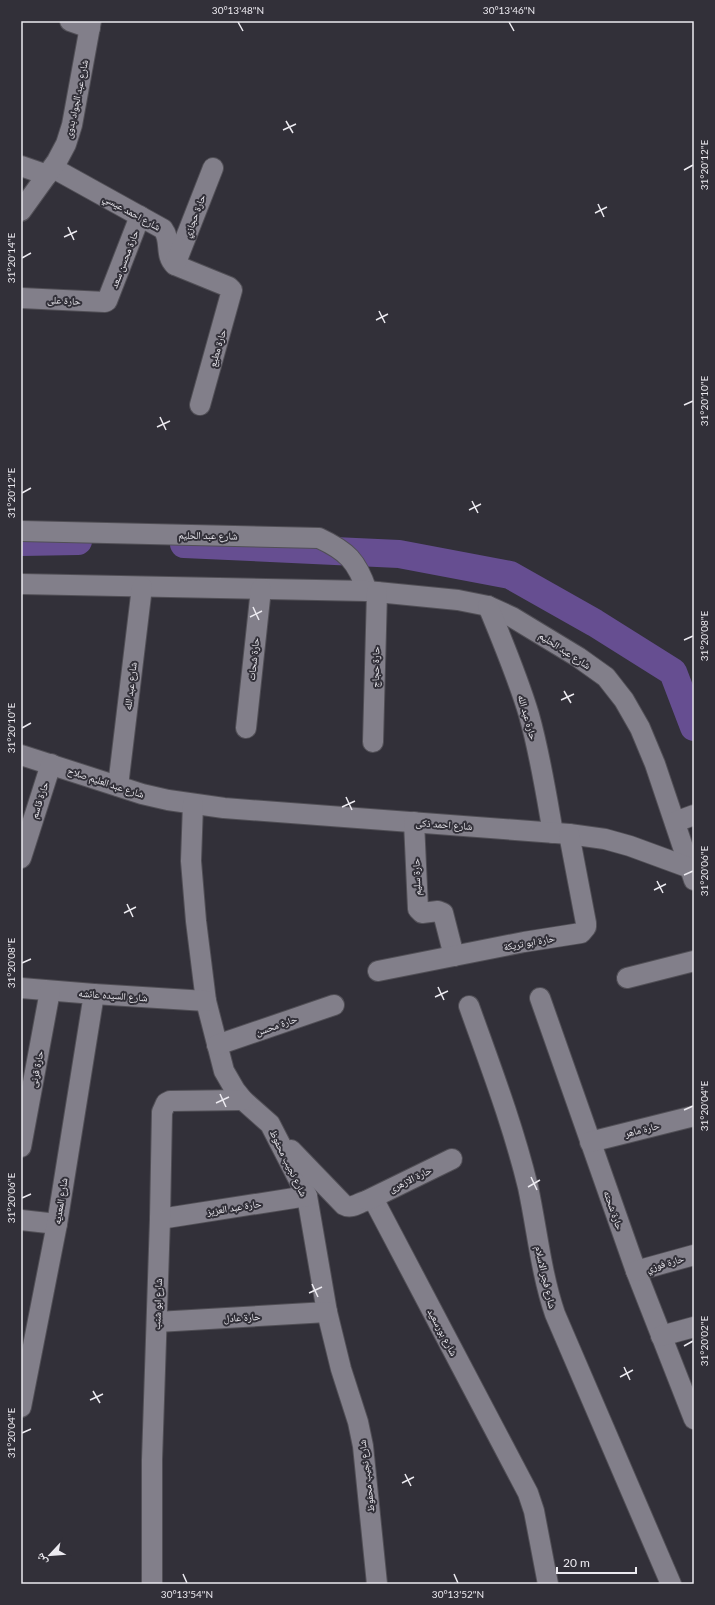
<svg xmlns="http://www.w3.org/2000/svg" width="715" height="1605" viewBox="0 0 715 1605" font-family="Lato,'Noto Naskh Arabic',sans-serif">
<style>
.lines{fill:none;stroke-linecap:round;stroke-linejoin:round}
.canal{stroke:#664e91;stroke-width:28}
.minor-casing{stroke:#514f56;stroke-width:22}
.minor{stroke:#827f8a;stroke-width:20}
.ticks{fill:none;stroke:#eceaf0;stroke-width:1.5}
.labels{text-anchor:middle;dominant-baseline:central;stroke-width:4;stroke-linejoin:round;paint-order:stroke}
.street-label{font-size:10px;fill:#eceaf0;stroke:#323039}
.neatline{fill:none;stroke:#eceaf0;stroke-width:1.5}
.ticks-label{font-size:10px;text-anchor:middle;fill:#eceaf0}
</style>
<rect width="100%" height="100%" fill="#323039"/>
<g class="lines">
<g class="canal">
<polyline points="21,542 78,541"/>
<polyline points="184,544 399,554 510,575 595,623 673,672 694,727"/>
</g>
<g class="minor-casing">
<g id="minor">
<polyline points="70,21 90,28"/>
<polyline points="21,166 47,175"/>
<path d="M53,168L163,229C172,241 164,255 175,265L229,287L232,290L200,405"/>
<polyline points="21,211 57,161 66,144 72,125 91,21"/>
<polyline points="175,265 213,168"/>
<polyline points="21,298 105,302 107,301 140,216"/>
<path d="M21,531L319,538C347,551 357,561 367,591"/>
<polyline points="21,584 367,591 458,600 488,606 512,617 578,657 606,677 624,700 640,728 655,764 694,880"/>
<path d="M488,606C503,642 518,678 529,715C540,754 546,793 553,833"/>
<polyline points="246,728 261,589"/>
<polyline points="373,742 377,592"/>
<polyline points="21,755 142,794 168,800 224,808 569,834 605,839 630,846 690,868"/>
<polyline points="118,786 142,587"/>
<polyline points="193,804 191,861 196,921 206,1001 224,1071 235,1090 243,1100 270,1124 307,1196 327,1312 341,1369 358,1422 363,1446 377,1584"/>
<polyline points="414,822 418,909 422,913 438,911 443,913 454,956"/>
<polyline points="675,822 694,815"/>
<polyline points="21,858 51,764"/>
<polyline points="378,971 524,942 581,933 586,927 586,923 569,834"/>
<polyline points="627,978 694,961"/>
<polyline points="21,988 94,994 206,1001"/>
<polyline points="540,998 636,1271 694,1419"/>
<path d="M469,1006C490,1065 513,1125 528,1187C537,1229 541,1273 555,1314L671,1584"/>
<polyline points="217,1045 334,1005"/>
<polyline points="590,1142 694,1116"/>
<polyline points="21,1147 50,991"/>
<path d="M291,1150L344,1205C356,1212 367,1191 377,1206L528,1493L534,1511L548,1584"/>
<polyline points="368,1200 452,1159"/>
<polyline points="160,1219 307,1196"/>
<polyline points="21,1220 57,1224"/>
<polyline points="636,1271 694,1255"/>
<polyline points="157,1322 327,1312"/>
<polyline points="661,1336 694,1327"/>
<polyline points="21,1407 57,1224 94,994"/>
<polyline points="152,1584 152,1460 160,1219 162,1112 166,1103 170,1101 243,1100"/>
</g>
</g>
<use href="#minor" class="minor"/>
</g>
<path class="ticks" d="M238,22L243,31M509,22L514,31M286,121L293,133M283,130L296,124M684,170L693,165M598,204L604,217M595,213L607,207M68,227L74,240M64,237L77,231M22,258L31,253M379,311L385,323M376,320L388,314M684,405L693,401M160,417L166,430M157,427L170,421M22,493L31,488M472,501L478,513M469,510L481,504M253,607L259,620M250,617L262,611M684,640L693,636M564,691L571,703M561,700L574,694M22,728L31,723M346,797L352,810M342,807L355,801M684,875L693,871M657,881L663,893M654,890L666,884M127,904L133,917M124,913L136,907M22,963L31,959M438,987L444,1000M435,997L448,991M220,1094L226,1107M216,1103L229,1097M684,1110L693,1106M531,1177L537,1190M528,1187L540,1180M22,1198L31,1194M312,1284L318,1297M309,1293L322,1287M684,1346L693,1341M624,1367L630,1380M620,1377L633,1370M93,1391L100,1403M90,1400L103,1394M22,1433L31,1429M405,1474L411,1486M402,1483L414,1477M183,1574L187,1583M454,1574L458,1583"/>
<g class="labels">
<g class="street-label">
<text transform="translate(76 99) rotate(-78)">شارع عبد الجواد بدوى</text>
<text transform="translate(132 212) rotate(29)">شارع احمد عيسي</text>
<text transform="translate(194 216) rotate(-69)">حارة حجازي</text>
<text transform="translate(124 259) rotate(-69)">حارة محسن سعد</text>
<text transform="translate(64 300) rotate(3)">حارة على</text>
<text transform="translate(217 348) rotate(-74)">حارة مطيع</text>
<text transform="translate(208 535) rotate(1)">شارع عبد الحليم</text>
<text transform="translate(565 650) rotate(33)">شارع عبد الحليم</text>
<text transform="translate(253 659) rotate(-84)">حارة شحات</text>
<text transform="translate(375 667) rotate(-89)">حارة حجاج</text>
<text transform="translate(130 686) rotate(-83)">شارع عبد الله</text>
<text transform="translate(528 717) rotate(74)">حارة عبد الله</text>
<text transform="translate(106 782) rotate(18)">شارع عبد العليم صلاح</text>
<text transform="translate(39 800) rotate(-72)">حارة قاسم</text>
<text transform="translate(444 824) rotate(4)">شارع احمد ذكى</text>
<text transform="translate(416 877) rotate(-92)">حارة سليم</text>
<text transform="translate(529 942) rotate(-10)">حارة ابو تريكة</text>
<text transform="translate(113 995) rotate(4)">شارع السيده عائشه</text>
<text transform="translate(276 1025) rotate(-19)">حارة محسن</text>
<text transform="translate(36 1069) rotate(-79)">حارة قرنى</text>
<text transform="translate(642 1129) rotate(-14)">حارة ماهر</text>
<text transform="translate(289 1163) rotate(64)">شارع نجيب محفوظ</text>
<text transform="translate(410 1179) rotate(-26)">حارة الازهرى</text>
<text transform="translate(60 1201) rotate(-81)">شارع المعديه</text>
<text transform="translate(234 1207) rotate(-9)">حارة عبد العزيز</text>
<text transform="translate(614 1210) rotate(71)">حارة شحته</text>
<text transform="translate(665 1263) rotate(-16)">حارة فوزي</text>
<text transform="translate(546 1277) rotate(77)">شارع فجر الاسلام</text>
<text transform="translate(157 1304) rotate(-88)">شارع ابو شنب</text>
<text transform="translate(242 1317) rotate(-3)">حارة عادل</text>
<text transform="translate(443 1332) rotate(62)">شارع بورسعيد</text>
<text transform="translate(366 1476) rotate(-97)">شارع نجيب محفوظ</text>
</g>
</g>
<rect width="715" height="1605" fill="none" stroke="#323039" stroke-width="44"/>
<g transform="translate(50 1555) rotate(244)" stroke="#323039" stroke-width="3" paint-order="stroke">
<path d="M0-3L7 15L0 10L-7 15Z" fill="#eceaf0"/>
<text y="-6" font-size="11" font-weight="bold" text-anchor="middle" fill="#eceaf0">ش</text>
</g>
<path d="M557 1567v6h79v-6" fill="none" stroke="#eceaf0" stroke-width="2"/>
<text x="563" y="1567" font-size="12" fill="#eceaf0" stroke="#323039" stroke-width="3" paint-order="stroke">20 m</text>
<rect x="22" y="22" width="671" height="1561" class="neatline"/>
<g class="ticks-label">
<text x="238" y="14">30°13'48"N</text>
<text x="509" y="14">30°13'46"N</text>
<text transform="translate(704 165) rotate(-90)" y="4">31°20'12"E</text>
<text transform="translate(11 258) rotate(-90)" y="4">31°20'14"E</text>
<text transform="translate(704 401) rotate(-90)" y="4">31°20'10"E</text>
<text transform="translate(11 493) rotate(-90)" y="4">31°20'12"E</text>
<text transform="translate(704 636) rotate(-90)" y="4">31°20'08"E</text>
<text transform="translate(11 728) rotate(-90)" y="4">31°20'10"E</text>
<text transform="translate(704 871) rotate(-90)" y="4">31°20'06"E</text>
<text transform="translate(11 963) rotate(-90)" y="4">31°20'08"E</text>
<text transform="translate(704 1106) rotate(-90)" y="4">31°20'04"E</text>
<text transform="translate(11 1198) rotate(-90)" y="4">31°20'06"E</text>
<text transform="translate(704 1341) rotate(-90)" y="4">31°20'02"E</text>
<text transform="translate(11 1433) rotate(-90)" y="4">31°20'04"E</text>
<text x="187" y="1598">30°13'54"N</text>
<text x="458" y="1598">30°13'52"N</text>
</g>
</svg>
